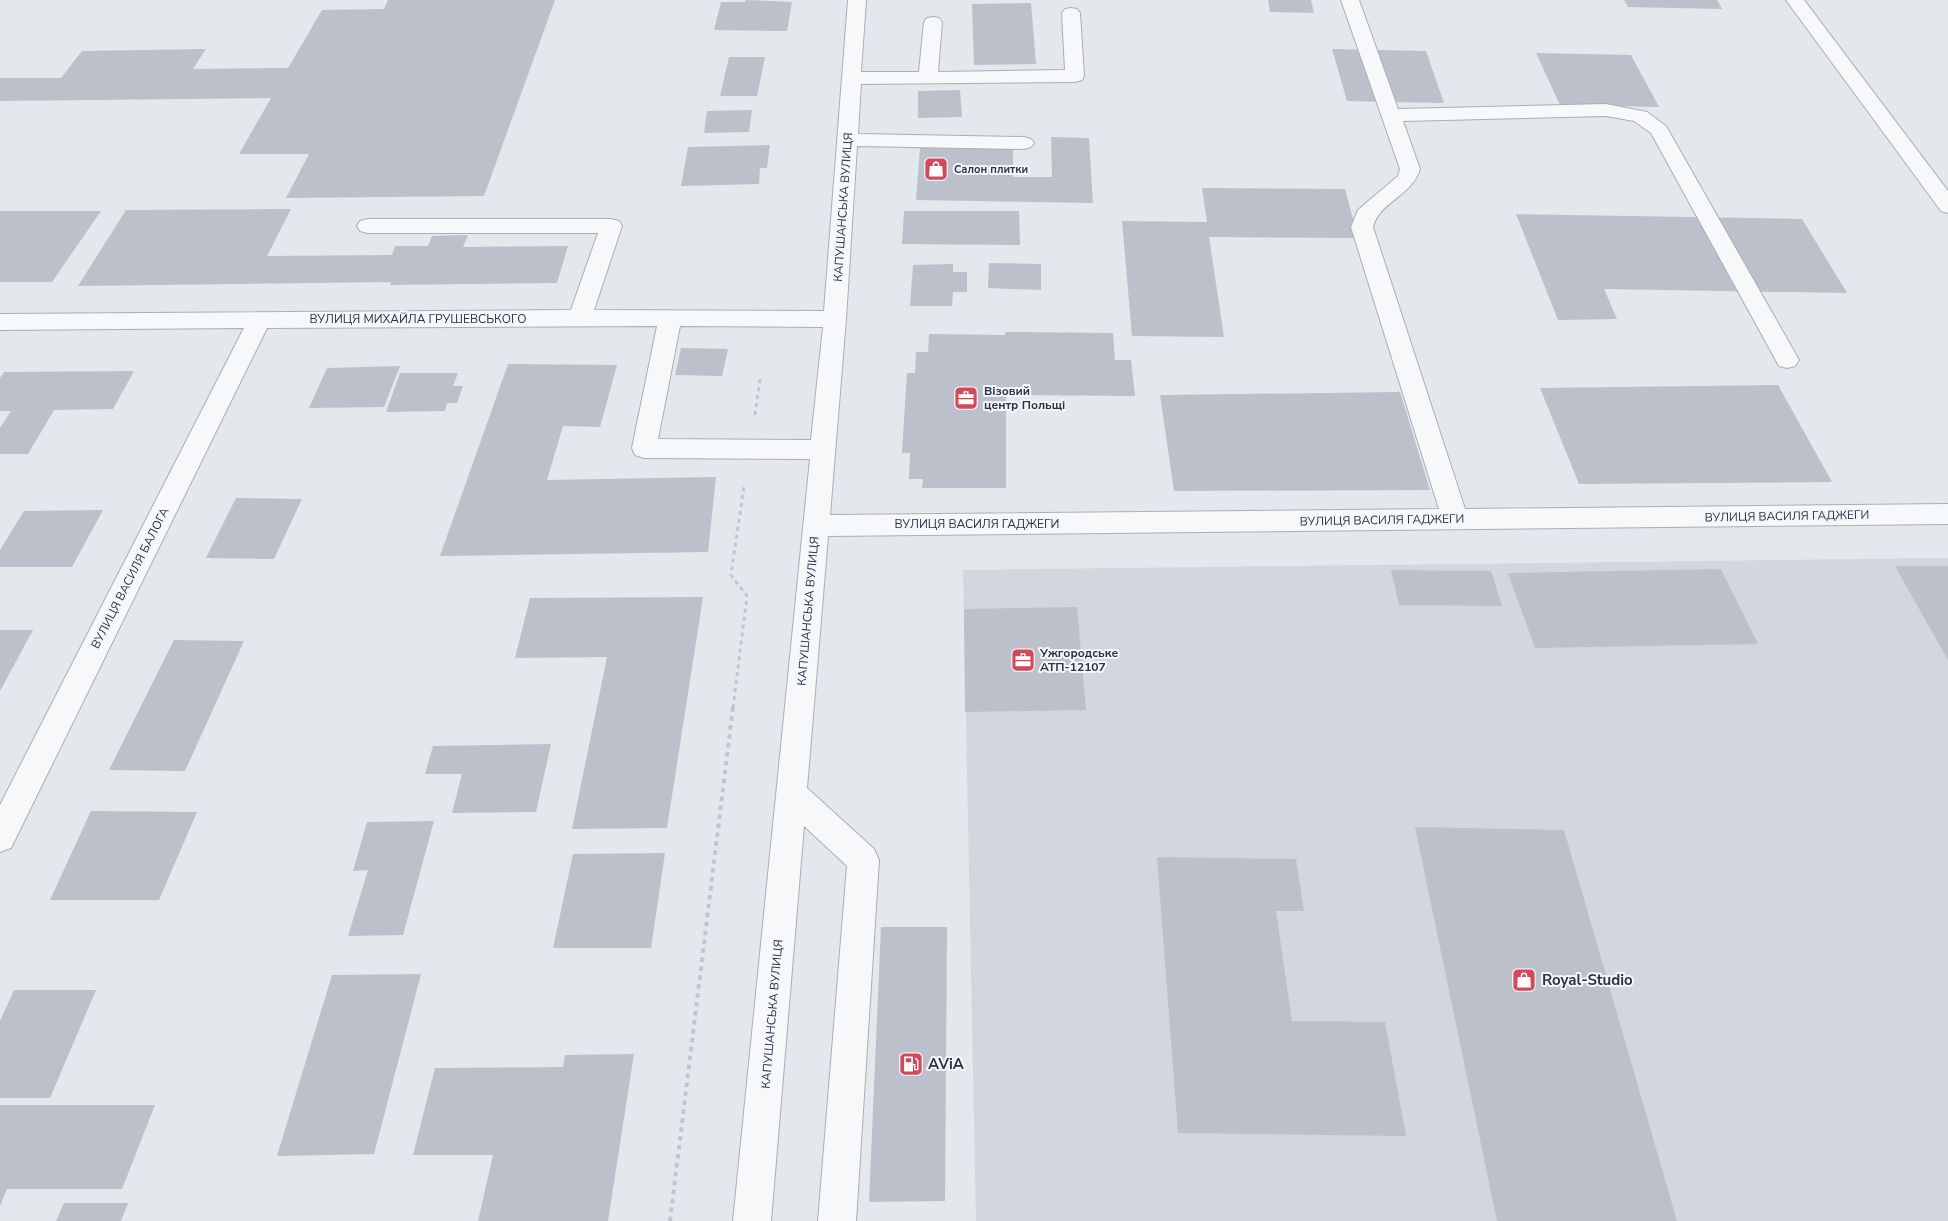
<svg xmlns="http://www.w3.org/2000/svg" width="1948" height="1221" viewBox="0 0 1948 1221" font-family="'Nunito Sans',sans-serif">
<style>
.built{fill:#d2d6de}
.building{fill:#bbc0ca}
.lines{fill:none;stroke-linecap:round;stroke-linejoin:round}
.minor-casing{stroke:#a9aeb7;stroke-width:2}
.path-far1{stroke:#c2c5cb;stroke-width:3;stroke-dasharray:4 4;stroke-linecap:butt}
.path{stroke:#c2c5cb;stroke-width:4;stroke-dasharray:4.5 4.5;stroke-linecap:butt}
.minor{fill:#f7f8fa;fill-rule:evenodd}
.labels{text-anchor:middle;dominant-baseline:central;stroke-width:4;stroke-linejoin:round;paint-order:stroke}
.far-poi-label{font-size:11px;font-weight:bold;fill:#2b3445;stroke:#f4f6f9;text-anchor:start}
.street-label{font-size:12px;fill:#2b3445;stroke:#f4f6f9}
.poi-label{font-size:12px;font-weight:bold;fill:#2b3445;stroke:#f4f6f9;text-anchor:start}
.near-poi-label{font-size:15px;font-weight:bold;fill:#2b3445;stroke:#f4f6f9;text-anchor:start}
</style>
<rect width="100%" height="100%" fill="#e4e7ec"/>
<polygon class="built" points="1948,558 1948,1221 976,1221 963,570"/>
<g class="building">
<polygon points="388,0 555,0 484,196 286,198 309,154 239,154 271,98 0,101 0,78 61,78 82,51 206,49 193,69 288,68 322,10 384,9"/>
<polygon points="746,0 792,2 787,31 714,30 721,2 745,2"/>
<polygon points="1268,0 1311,0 1314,13 1270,12"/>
<polygon points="1624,0 1717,0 1722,9 1628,7"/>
<polygon points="1031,3 1036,64 974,65 972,4"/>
<polygon points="1332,49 1426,51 1444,103 1347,101"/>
<polygon points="1536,53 1631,55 1659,107 1560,105"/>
<polygon points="729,57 765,57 757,96 720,96"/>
<polygon points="960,90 962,117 918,118 918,91"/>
<polygon points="752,110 749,132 704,133 707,111"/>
<polygon points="1051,137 1089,138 1093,203 916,200 920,148 1013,149 1013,177 1052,177"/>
<polygon points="770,145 767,168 760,168 759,184 681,186 688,147"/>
<polygon points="1202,188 1345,189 1358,238 1209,237 1224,337 1132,336 1122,221 1207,222"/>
<polygon points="291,209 267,256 392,255 395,246 428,246 432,236 468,235 463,247 568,246 557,283 390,285 391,282 78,286 126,210"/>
<polygon points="0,211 101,211 52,282 0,282"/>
<polygon points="904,211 1019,211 1020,245 902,244"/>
<polygon points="1516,214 1802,219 1847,293 1604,289 1617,319 1558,320"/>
<polygon points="989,263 1041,264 1041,290 988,288"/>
<polygon points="953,264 953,272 967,272 967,292 953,292 952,306 910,306 913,265"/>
<polygon points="1005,332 1113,333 1115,360 1131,360 1135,396 1006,395 1006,488 922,488 923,479 909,479 910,453 902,453 907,373 915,373 916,352 928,352 929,334 1005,335"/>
<polygon points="681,348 728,349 722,376 675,375"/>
<polygon points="508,364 617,365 600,427 563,426 547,480 716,477 708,552 440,556"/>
<polygon points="400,366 384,407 309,408 327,368"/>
<polygon points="134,371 113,409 54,410 28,454 0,454 0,428 11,411 0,411 0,378 4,372"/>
<polygon points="400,373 458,373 453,386 463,386 457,403 447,403 445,411 386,412"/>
<polygon points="1778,385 1832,482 1579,484 1540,388"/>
<polygon points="1400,392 1430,490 1174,491 1160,395"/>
<polygon points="236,498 302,499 274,559 206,558"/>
<polygon points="103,510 72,567 0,567 0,550 24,511"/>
<polygon points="1895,566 1948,566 1948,660"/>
<polygon points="1721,569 1758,644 1535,648 1508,573"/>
<polygon points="1391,570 1491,571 1502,606 1399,605"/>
<polygon points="703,597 667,828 572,829 607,657 515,658 530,598"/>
<polygon points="1077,607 1086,710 965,712 964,609"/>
<polygon points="0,630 33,630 0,691"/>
<polygon points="174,640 244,641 185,771 109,770"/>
<polygon points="551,744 536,812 452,813 462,774 425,774 433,746"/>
<polygon points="91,811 197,812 159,900 50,900"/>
<polygon points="434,821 403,935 348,936 368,870 353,871 367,822"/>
<polygon points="1415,827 1564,830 1677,1221 1497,1221"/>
<polygon points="665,853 651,948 553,948 573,854"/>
<polygon points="1157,857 1296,859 1304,911 1276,911 1292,1021 1385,1022 1406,1136 1178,1133"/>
<polygon points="881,927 947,927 945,1201 869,1202"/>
<polygon points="421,974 374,1154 277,1156 332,975"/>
<polygon points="14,990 96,990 50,1098 0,1098 0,1021"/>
<polygon points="634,1054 608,1221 478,1221 493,1155 413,1155 435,1068 563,1067 565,1055"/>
<polygon points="0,1105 155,1105 122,1189 7,1189 0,1206"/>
<polygon points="64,1203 128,1203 121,1221 56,1221"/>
</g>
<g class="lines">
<g class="minor-casing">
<g id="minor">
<path d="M848,0H866L861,72H919L924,22L927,18L933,17L939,18L942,22L938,72L1065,70L1062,13L1065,9L1071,8L1077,9L1080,13L1084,76L1082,80L1075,82L861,84L858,134L1024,137L1031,139L1034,143L1031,147L1024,149L857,146L846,319L830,515L1439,509L1351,227L1358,210L1398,176L1400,169L1341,0H1359L1398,109L1606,104L1647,112L1666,126L1799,360L1795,366L1787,368L1779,366L1651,133L1634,121L1606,116L1403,121L1420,169C1412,196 1379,202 1373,227L1465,509L1948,504V524L828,536L807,788L874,849L879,860L856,1221H818L847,866L804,826L771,1221H733L810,459L644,458L635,455L632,448L657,326L267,328L11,848L0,852V805L244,328L0,330V314L571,310L598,233H368L360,231L357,226L360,221L368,219H611L619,221L622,226L594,310L824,311ZM680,326L823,327L811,440L658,439Z"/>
<polygon points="1786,0 1804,0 1948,191 1948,213 1941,211"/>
</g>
</g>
<g class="path-far1">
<polyline points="755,415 760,379"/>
<polyline points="733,708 747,596 731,575 744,486"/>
</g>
<polyline class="path" points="670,1221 733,707"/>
<use href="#minor" class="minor"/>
</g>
<defs>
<g id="shop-square" transform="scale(1.25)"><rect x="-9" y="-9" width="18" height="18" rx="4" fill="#d1495b" stroke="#f4f6f9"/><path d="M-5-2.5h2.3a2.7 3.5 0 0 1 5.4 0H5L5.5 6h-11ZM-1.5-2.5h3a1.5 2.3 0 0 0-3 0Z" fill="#fff"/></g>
<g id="office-square" transform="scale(1.25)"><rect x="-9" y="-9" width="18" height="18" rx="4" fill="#d1495b" stroke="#f4f6f9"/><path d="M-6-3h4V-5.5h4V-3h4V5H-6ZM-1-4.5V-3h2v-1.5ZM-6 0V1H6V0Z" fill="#fff"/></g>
<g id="fuel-square" transform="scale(1.25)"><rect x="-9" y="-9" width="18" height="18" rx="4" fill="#d1495b" stroke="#f4f6f9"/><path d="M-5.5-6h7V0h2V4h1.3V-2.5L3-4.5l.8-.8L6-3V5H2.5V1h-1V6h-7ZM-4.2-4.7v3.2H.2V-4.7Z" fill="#fff"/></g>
</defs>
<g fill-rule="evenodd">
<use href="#shop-square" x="936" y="169"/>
<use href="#office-square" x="966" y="398"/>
<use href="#office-square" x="1023" y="660"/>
<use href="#shop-square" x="1524" y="980"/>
<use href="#fuel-square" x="911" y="1064"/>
</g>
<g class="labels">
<g class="far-poi-label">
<text x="954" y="169">Салон плитки</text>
</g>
<g class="street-label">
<text transform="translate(843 207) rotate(-86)">КАПУШАНСЬКА ВУЛИЦЯ</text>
<text x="418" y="319">ВУЛИЦЯ МИХАЙЛА ГРУШЕВСЬКОГО</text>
<text transform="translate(1787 516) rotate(-1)">ВУЛИЦЯ ВАСИЛЯ ГАДЖЕГИ</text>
<text transform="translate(1382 520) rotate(-1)">ВУЛИЦЯ ВАСИЛЯ ГАДЖЕГИ</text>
<text x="977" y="524">ВУЛИЦЯ ВАСИЛЯ ГАДЖЕГИ</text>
<text transform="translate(130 578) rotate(-63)">ВУЛИЦЯ ВАСИЛЯ БАЛОГА</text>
<text transform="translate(808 611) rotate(-85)">КАПУШАНСЬКА ВУЛИЦЯ</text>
<text transform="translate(772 1014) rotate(-85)">КАПУШАНСЬКА ВУЛИЦЯ</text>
</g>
<g class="poi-label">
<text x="984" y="391">Візовий<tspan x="984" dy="14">центр Польщі</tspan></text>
<text x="1040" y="653">Ужгородське<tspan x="1040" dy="14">АТП-12107</tspan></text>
</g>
<g class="near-poi-label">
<text x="1542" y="980">Royal-Studio</text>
<text x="928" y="1064">AViA</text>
</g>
</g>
</svg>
